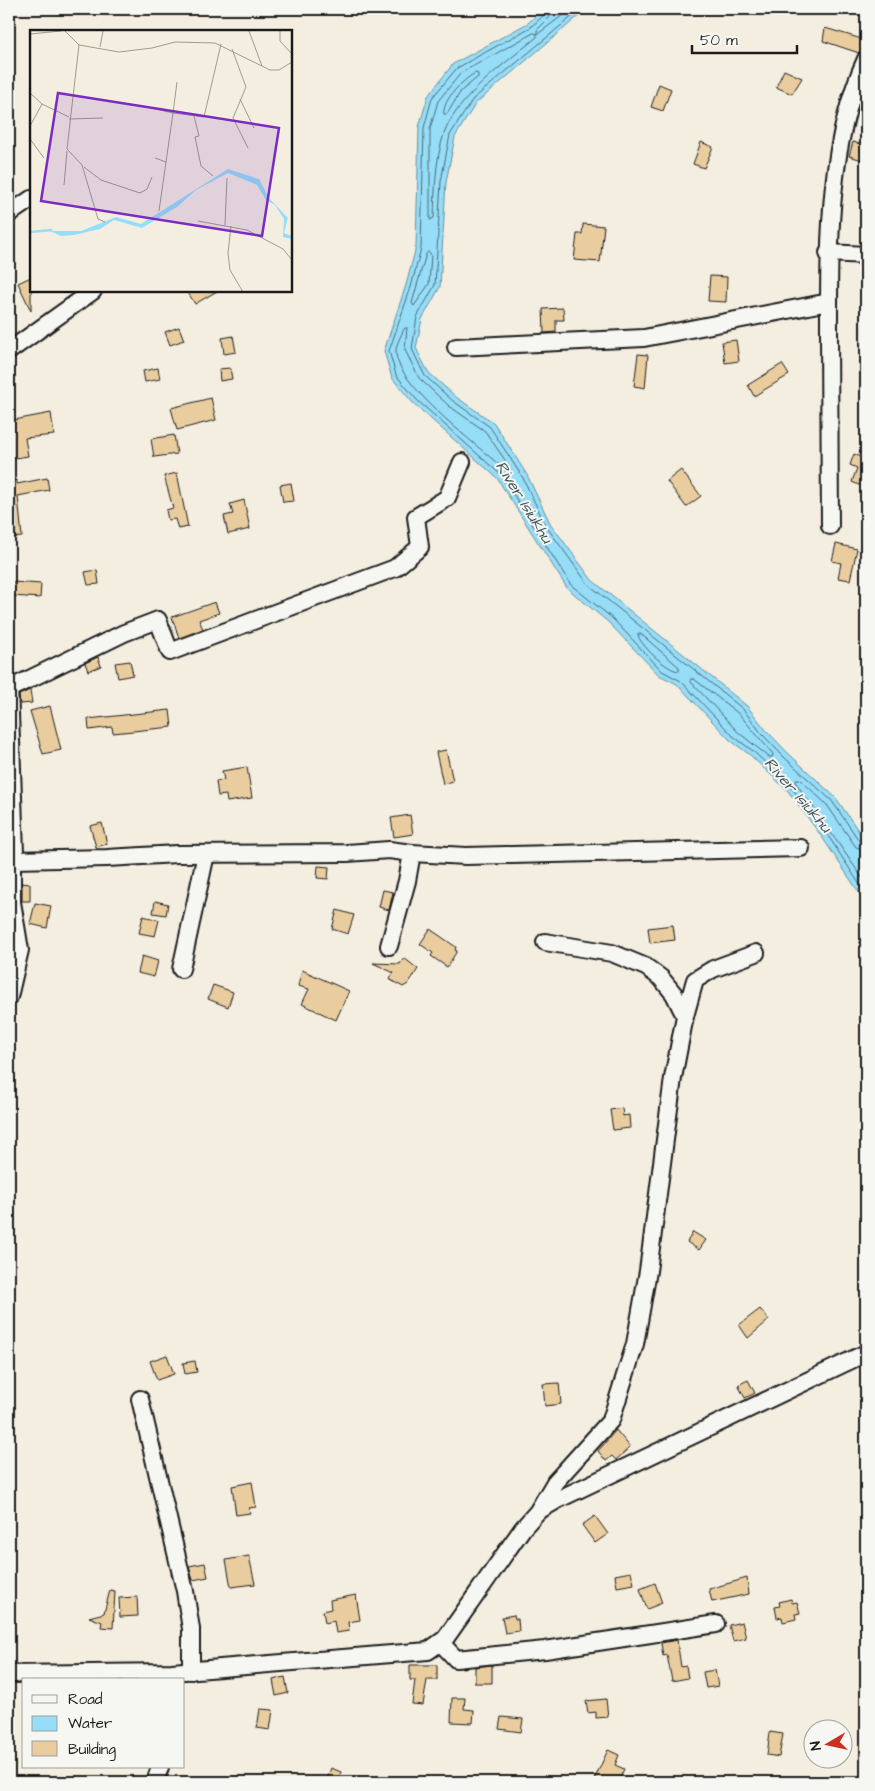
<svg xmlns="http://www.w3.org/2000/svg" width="875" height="1791" viewBox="0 0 875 1791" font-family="'Architects Daughter',sans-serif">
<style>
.water{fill:#96ddf8;stroke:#6590a0}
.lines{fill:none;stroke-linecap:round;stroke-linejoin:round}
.shore{stroke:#4d6974;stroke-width:1}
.building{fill:#eacd9e;stroke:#1c1c1c}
.minor-casing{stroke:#1c1c1c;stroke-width:20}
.minor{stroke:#f6f6f2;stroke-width:16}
.labels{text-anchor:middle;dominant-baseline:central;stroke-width:4;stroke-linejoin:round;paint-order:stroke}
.water-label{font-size:16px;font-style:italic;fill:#41565e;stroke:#f6f6f2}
.inset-river{fill:none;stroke:#96ddf8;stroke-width:2.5}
.inset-road{fill:none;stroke:#9e9a92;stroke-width:1}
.view{fill:#7b2cbf;fill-opacity:0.15;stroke:#7b2cbf;stroke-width:2.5}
.inset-edge{fill:none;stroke:#1c1c1c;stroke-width:2.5}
</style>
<rect width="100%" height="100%" fill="#f4eee1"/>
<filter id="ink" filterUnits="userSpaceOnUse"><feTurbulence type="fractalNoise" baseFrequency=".02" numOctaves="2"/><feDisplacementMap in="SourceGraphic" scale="10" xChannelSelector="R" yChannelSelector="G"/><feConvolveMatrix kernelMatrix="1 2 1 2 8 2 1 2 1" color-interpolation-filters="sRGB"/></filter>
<g filter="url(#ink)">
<polygon class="water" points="543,9 587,9 476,103 455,137 446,182 440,287 422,319 416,348 428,372 456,397 494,423 527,475 550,523 592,580 747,706 766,730 788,753 836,798 866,842 866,903 822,837 788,791 750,755 730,740 677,684 659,675 608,622 567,588 497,478 413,403 392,378 384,351 406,285 416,247 419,127 428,96 453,64 528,23"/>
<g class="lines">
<g class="shore">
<polyline points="546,9 545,14 531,27 457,68 432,98 424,128 421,248 411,287 389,351 396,375 417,400 501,475 571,585 612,618 662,671 681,681 733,736 753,751 791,787 827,834 866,894"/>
<polyline points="552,9 550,17 537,30 538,34 571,9"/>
<polyline points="581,9 473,99 450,135 441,181 435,285 417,317 412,349 425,376 453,401 490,427 523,478 546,526 588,584 743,709 762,734 784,757 832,801 860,842 866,844"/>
<path d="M534,33L537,34V37C508,61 456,98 444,134C435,161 435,190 434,218L430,220V129L438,101L461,73Z"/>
<path d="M475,73L478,74V77L461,91L447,114H444C442,100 463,80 475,73Z"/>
<polygon points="429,252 431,255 429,284 414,306 412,303 426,254"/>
<path d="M407,328L405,350L419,378L449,406L485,431L505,460L508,471L505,470C481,448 394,383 396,351C396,344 401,336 404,329Z"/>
<path d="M638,634H641L679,667V671C668,671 638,644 638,634Z"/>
<polygon points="691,679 694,679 739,714 773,754 772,757 769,757 738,732 691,682"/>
<polyline points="866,850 856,847 827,805 800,779 796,779 796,783 866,883"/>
</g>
</g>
<g class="building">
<polygon points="825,28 865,40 861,51 859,53 823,41"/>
<polygon points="784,70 802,78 792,94 776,87"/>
<polygon points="659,84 671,89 663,111 651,107"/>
<polygon points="701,142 713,147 704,168 693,164"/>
<polygon points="853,142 866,146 866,161 849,156"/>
<polygon points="583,224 604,226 600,262 574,260 577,234 582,234"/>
<polygon points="710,276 727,277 726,302 708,301"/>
<polygon points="31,277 31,311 18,283"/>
<polygon points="187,291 217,291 195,304"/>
<polygon points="563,308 564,320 556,320 556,332 544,333 543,309"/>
<polygon points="179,327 184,340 170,345 165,332"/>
<polygon points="233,336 236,352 224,354 222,338"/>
<polygon points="736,340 739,361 725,363 722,342"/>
<polygon points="638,354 648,355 645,388 634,386"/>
<polygon points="782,364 789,375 754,396 748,385"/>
<polygon points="158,368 160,379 145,382 143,371"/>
<polygon points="230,368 232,379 220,381 219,369"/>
<polygon points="211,398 216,420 177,430 171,408"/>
<polygon points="51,413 54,435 25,438 28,456 9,459 9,421"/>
<polygon points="174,435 177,454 154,457 151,439"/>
<polygon points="865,447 866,447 866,488 852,482 857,468 850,465 854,454 861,457"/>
<polygon points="681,470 701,496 686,507 667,481"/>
<polygon points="177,473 188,527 178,529 175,519 168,520 166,510 173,508 164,476"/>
<polygon points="47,478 49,490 18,496 22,537 9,538 9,480 17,480 17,484"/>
<polygon points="291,483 294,501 283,502 280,485"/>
<polygon points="244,500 250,529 228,534 224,516 233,514 230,504"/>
<polygon points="836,544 857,549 850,580 838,578 841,563 832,561"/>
<polygon points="97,570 99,584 88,585 85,572"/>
<polygon points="13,582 41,584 40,598 12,596"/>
<polygon points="215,602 219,613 199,620 203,629 179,638 172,617"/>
<polygon points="98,657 101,666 88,671 85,663"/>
<polygon points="130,661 133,675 118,678 115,663"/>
<polygon points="30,690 32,703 20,704 19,695"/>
<polygon points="50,706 61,750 43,754 30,711"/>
<polygon points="170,710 172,727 113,733 112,727 89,730 88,719"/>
<polygon points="446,750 453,781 443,784 436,752"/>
<polygon points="247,767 252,798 227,802 226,795 218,796 216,781 224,780 222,771"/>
<polygon points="410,815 413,834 394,837 391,818"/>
<polygon points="102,823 107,844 96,847 90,826"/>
<polygon points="318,866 329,867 328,879 317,878"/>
<polygon points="22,883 30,884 30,901 22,901"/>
<polygon points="383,890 393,892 389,910 379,907"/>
<polygon points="155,901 168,904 166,915 153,913"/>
<polygon points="35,903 51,906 47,928 30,924"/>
<polygon points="337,910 354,915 348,934 332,929"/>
<polygon points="143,916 159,920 155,936 139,933"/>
<polygon points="673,925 675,940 650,943 648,928"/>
<polygon points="430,929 456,947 455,950 457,951 447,967 431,956 433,953 420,944"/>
<polygon points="142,956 158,961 154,977 138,973"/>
<polygon points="404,958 418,969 408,984 403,987 389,979 394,973 373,963 400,964"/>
<polygon points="302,970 349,991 336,1020 302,1004 309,989 298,986"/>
<polygon points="213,985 233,992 228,1007 208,999"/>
<polygon points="622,1108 623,1116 629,1115 630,1128 613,1130 610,1110"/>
<polygon points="693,1232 706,1240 699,1250 687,1242"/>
<polygon points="760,1309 769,1320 748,1338 739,1325"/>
<polygon points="167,1355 174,1374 157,1380 150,1361"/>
<polygon points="195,1361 197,1372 185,1374 183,1363"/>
<polygon points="748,1380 755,1393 745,1398 738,1385"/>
<polygon points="559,1383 561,1404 545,1406 543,1384"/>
<polygon points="616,1430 630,1447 616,1460 612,1456 606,1461 598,1451"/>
<polygon points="252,1482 256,1507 249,1508 250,1513 236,1515 232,1486"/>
<polygon points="595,1516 608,1534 595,1543 582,1525"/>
<polygon points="249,1556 255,1584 231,1587 226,1560"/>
<polygon points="205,1563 208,1577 193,1580 189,1566"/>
<polygon points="631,1572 634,1584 617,1587 615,1575"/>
<polygon points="747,1578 749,1594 712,1602 709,1589"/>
<polygon points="655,1583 662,1603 647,1609 640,1589"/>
<polygon points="110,1590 115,1591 113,1628 101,1627 102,1622 89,1617 104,1613"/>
<polygon points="356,1595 360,1620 348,1622 349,1631 336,1633 334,1621 325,1623 323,1611 331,1609 330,1600"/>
<polygon points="137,1597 138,1616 120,1617 119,1598"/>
<polygon points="791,1599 792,1603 797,1602 800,1613 795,1614 796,1619 783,1622 782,1617 777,1618 775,1607 780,1606 779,1602"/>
<polygon points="514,1615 515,1619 518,1619 519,1631 505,1633 502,1617"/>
<polygon points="742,1622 746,1638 733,1641 729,1625"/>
<polygon points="677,1640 681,1667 686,1666 688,1678 672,1681 667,1655 663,1656 661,1643"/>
<polygon points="410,1665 437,1665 437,1680 427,1680 423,1705 412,1704 415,1680 410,1680"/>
<polygon points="492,1665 492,1683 475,1683 475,1667"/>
<polygon points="715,1670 718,1686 706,1688 703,1672"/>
<polygon points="285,1677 288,1693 276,1696 273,1680"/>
<polygon points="452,1698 465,1698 464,1709 474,1710 473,1723 451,1722"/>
<polygon points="606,1699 608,1717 596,1718 596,1712 588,1713 586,1701"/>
<polygon points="260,1709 273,1710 270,1730 257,1728"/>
<polygon points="501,1717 523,1719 521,1732 499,1729"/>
<polygon points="770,1732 783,1734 779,1757 767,1755"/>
<polygon points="608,1750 619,1755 615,1765 624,1769 618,1782 593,1782"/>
<polygon points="331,1768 341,1772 338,1782 326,1782"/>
</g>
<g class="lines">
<g class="minor-casing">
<g id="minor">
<polyline points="9,214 31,199"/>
<polyline points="828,253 866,255"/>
<polyline points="456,347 644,338 829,302"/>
<polyline points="9,351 93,291"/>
<path d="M830,526C830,461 829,397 829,332C829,243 828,141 866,59"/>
<polyline points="9,685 15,853 12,860 9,860"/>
<polyline points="9,689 124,633 158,620 170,652 395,568 420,547 416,517 447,498 462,462"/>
<polyline points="412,853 466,856 801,848"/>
<polyline points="181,969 206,854"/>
<polyline points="9,997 20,950 12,902 12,860 107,858 177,854 347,853 389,850 412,853 407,881 389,946"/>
<polyline points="685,1016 695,980 713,969 756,953"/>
<polyline points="140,1399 185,1591 191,1629 191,1671"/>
<polyline points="539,1509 555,1482 611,1420 635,1344 648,1271 673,1078 685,1016 674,994 661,978 646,967 612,953 545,942"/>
<polyline points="441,1643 456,1659 545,1650 716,1624"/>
<polyline points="9,1674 172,1672 428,1651 445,1639 523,1528 538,1511 557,1500 866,1353"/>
<polyline points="155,1782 160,1767"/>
</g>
</g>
<use href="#minor" class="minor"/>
</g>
</g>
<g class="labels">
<g class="water-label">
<text transform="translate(524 502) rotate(58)">River Isiukhu</text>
<text transform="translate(798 795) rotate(49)">River Isiukhu</text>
</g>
</g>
<g transform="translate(30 30)">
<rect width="262" height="262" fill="#f4eee1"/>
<path d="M198,139L229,149L239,168L258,188L254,203L262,206V209L253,207L254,189L245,175L236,170L227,155L198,143L166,160L147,177L112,198L84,190L70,199L44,205L31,206L20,201H51L86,187L111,194Z" fill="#96ddf8"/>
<path class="inset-river" d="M0,202L22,200"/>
<path class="inset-road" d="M35,1L49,15L89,22L122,18L145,12L185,13L240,40H249L262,32M219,1L232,36M250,1V11L262,24M0,4L31,1M49,15L37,119L52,135L68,189L75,192M70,17L73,1M202,19L216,57L203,88L218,118M147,52L143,83L174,87L191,14M0,63L12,74L0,96M210,69L224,98M12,74L39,87M121,78L143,83L136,132L125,128M164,86L169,106L165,107L171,136L183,146M39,89L73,88M0,109L14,128M54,137L71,150L110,163L117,159L122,147M34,155L37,121M129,181L136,132M168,191L217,200L253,219L262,230M195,195L197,148M201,196L198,223L200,240L213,262"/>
<path class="view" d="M28,63L249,98L232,206L11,171Z"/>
<rect width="262" height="262" class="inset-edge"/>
</g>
<rect width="875" height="1791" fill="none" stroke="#f6f6f2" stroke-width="30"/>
<rect x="15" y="15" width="845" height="1761" fill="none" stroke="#1c1c1c" stroke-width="2" filter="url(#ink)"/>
<rect x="22" y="1678" width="162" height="90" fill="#f6f6f2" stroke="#9f9f9c"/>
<rect x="32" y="1695" width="25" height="8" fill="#f6f6f2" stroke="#9f9f9c"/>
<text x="68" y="1704" font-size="15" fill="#1c1c1c">Road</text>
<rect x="32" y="1716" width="25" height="15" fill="#96ddf8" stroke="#9f9f9c"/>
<text x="68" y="1728" font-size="15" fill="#1c1c1c">Water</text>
<rect x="32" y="1741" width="25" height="15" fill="#eacd9e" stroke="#9f9f9c"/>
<text x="68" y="1754" font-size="15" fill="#1c1c1c">Building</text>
<g transform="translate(828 1744) rotate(261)"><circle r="24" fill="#f6f6f2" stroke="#9f9f9c"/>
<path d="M0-4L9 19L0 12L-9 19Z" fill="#c8321e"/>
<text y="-8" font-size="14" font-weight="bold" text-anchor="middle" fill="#1c1c1c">N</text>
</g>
<path d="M692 45v8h105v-8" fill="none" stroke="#1c1c1c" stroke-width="2.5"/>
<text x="700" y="45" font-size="15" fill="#1c1c1c" stroke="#f6f6f2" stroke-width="4" paint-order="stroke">50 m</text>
</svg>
